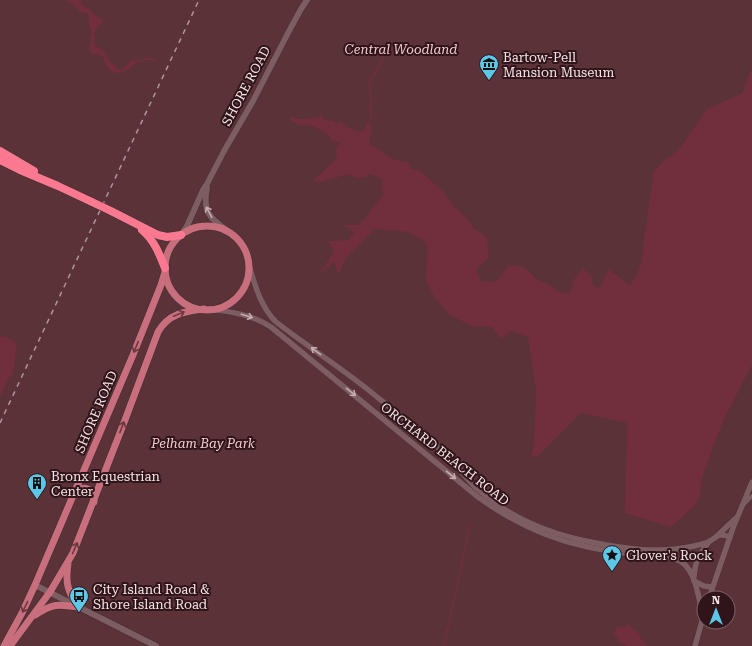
<svg xmlns="http://www.w3.org/2000/svg" width="752" height="646" viewBox="0 0 752 646" font-family="'Roboto Serif',serif">
<style>
.green{fill:#5a3238;fill-rule:evenodd}
.water{fill:#712e3b}
.lines{fill:none;stroke-linecap:round;stroke-linejoin:round}
.stream{stroke:#712e3b;stroke-width:1.5}
.minor-casing{stroke:#422f32;stroke-width:5}
.tertiary-casing{stroke:#422f32;stroke-width:6}
.secondary-casing{stroke:#422f32;stroke-width:7}
.primary-casing{stroke:#422f32;stroke-width:8}
.motorway-casing{stroke:#422f32;stroke-width:9}
.minor{stroke:#7d5d61;stroke-width:4}
.tertiary{stroke:#7d5d61;stroke-width:5.5}
.secondary{stroke:#7d5d61;stroke-width:6}
.primary{stroke:#c86e7d;stroke-width:7}
.motorway{stroke:#fa7990;stroke-width:8}
.rail{stroke:#ae989b;stroke-width:1.5;stroke-dasharray:5 5;stroke-linecap:butt}
.motorway-bridge-casing{stroke:#422f32;stroke-width:9;stroke-linecap:butt}
.motorway-bridge{stroke:#fa7990;stroke-width:8}
.oneway{stroke:#c6adb0}
.oneway2{stroke:#6c3941}
.labels{text-anchor:middle;dominant-baseline:central;stroke-width:4;stroke-linejoin:round;paint-order:stroke}
.park-label{font-size:13px;font-style:italic;fill:#f6cacf;stroke:#2f1519}
.poi-label{font-size:13px;fill:#f6e3e5;stroke:#2f1519;text-anchor:start}
.street-label{font-size:13px;fill:#f6e3e5;stroke:#2f1519}
</style>
<rect width="100%" height="100%" fill="#2f1519"/>
<path class="green" d="M0,0H752V646H0ZM704,598H728V622H704Z"/>
<g class="water">
<path d="M65,0H81V4L91,11L96,16L102,19L103,22L97,28L94,33V45L103,50L110,62L115,64L116,68L121,70L132,60C141,63 147,55 155,59V61C150,59 137,61 133,65C130,67 129,70 126,71C122,72 117,73 113,73L106,65L102,55L92,54L88,48L91,42L90,37L92,33C88,27 89,21 88,14L79,11L73,4Z"/>
<polygon points="752,68 752,365 723,421 706,466 702,480 700,496 695,505 671,527 625,513 627,423 581,413 538,456 531,457 534,444 536,391 528,337 510,331 501,339 492,327 472,326 448,314 434,297 426,280 427,243 409,232 375,229 345,259 339,274 334,262 319,275 334,251 328,241 349,240 354,232 343,225 359,225 383,195 381,185 382,180 379,177 369,174 366,177 356,178 350,174 338,177 321,182 313,181 336,159 337,156 335,150 340,143 330,140 331,137 321,130 309,125 299,125 289,119 290,117 300,119 318,118 321,113 326,121 332,120 337,123 342,121 344,126 361,132 365,130 366,124 372,126 369,144 390,157 395,160 408,162 410,168 420,171 443,191 456,209 468,219 473,228 487,237 489,257 476,270 482,281 496,282 508,266 515,265 526,268 536,279 547,283 559,292 570,294 574,279 583,268 592,277 593,286 600,288 608,269 630,285 637,275 642,261 643,246 654,170 679,149 707,109 742,93"/>
<polygon points="0,336 7,337 17,344 13,375 10,376 0,397"/>
<polygon points="628,624 640,635 641,639 646,644 647,646 627,646 618,642 617,637 614,635 616,627 625,626"/>
</g>
<g class="lines">
<g class="stream">
<polyline points="368,125 372,117 370,106 372,100 369,87 371,80 379,67 390,42"/>
<polyline points="444,646 470,525"/>
</g>
<g class="minor-casing">
<polyline id="minor" points="744,504 752,496"/>
</g>
<g class="tertiary-casing">
<g id="tertiary">
<path d="M249,265C255,285 260,305 275,321C287,331 301,340 314,350C335,365 357,380 377,397C400,415 423,433 444,453C456,464 464,476 475,487C507,516 549,534 591,542C625,549 660,554 694,546C698,545 704,544 708,542C719,537 716,532 730,537"/>
<path d="M209,309C232,312 251,314 271,327L478,497C510,520 545,538 584,546C600,550 616,552 632,554C645,556 673,555 683,563C696,573 699,600 703,616"/>
<polyline points="717,536 736,518"/>
<path d="M694,577C695,561 699,554 709,542"/>
<polyline points="694,581 704,586 712,587"/>
<polyline points="709,598 733,528 752,482"/>
<polyline points="695,646 704,614"/>
</g>
</g>
<g class="secondary-casing">
<g id="secondary">
<path d="M207,188C202,213 210,218 229,232"/>
<polyline points="181,235 187,226 203,190 207,184 224,151 253,101 288,33 301,9 307,0"/>
<polyline points="35,585 156,646"/>
</g>
</g>
<g class="primary-casing">
<g id="primary">
<circle cx="207" cy="268" r="42"/>
<path d="M75,493C84,484 95,489 94,502"/>
<path d="M68,564C65,584 68,591 78,607"/>
<path d="M35,615C53,603 58,604 78,607"/>
<polyline points="4,646 22,613 35,585 133,355 161,285 165,272"/>
<path d="M10,646L50,592L73,553L125,420L158,332C168,314 185,311 204,309"/>
</g>
</g>
<g class="motorway-casing">
<g id="motorway">
<polyline points="0,151 34,171"/>
<polyline points="0,160 20,170 58,186 92,202"/>
<polyline points="111,211 158,235 167,237 181,235"/>
<path d="M142,230C154,240 159,253 165,268"/>
</g>
</g>
<use href="#minor" class="minor"/>
<use href="#tertiary" class="tertiary"/>
<use href="#secondary" class="secondary"/>
<use href="#primary" class="primary"/>
<use href="#motorway" class="motorway"/>
<polyline class="rail" points="0,423 199,0"/>
<g class="motorway-bridge-casing">
<polyline id="motorway-bridge" points="92,202 111,211"/>
</g>
<use href="#motorway-bridge" class="motorway-bridge"/>
</g>
<defs><path id="oneway-shaft" d="M-6 0H5M1.5-3L5.5 0L1.5 3" fill="none" stroke-width="1.6" stroke-linecap="round" stroke-linejoin="round"/></defs>
<g class="oneway">
<use href="#oneway-shaft" transform="translate(209 212) rotate(-118)"/>
<use href="#oneway-shaft" transform="translate(247 316) rotate(17)"/>
<use href="#oneway-shaft" transform="translate(316 351) rotate(-144)"/>
<use href="#oneway-shaft" transform="translate(351 392) rotate(39)"/>
<use href="#oneway-shaft" transform="translate(451 475) rotate(40)"/>
</g>
<g class="oneway2">
<use href="#oneway-shaft" transform="translate(179 314) rotate(-22)"/>
<use href="#oneway-shaft" transform="translate(136 347) rotate(112)"/>
<use href="#oneway-shaft" transform="translate(122 427) rotate(-69)"/>
<use href="#oneway-shaft" transform="translate(75 548) rotate(-67)"/>
<use href="#oneway-shaft" transform="translate(25 607) rotate(116)"/>
</g>
<defs>
<g id="museum-pin" transform="scale(1)"><path d="M0 17L-7.5 6A9.5 9.5 0 1 1 7.5 6Z" fill="#5dc7e8" stroke="#2f1519"/><path d="M0-6L6-3V-2H-6V-3ZM-5-1h2V3h-2ZM-1-1h2V3h-2ZM3-1h2V3H3ZM-6 4H6V6H-6Z" fill="#111"/></g>
<g id="building-pin" transform="scale(1)"><path d="M0 17L-7.5 6A9.5 9.5 0 1 1 7.5 6Z" fill="#5dc7e8" stroke="#2f1519"/><path d="M-4-6H4V6H1V3H-1V6H-4ZM-2.5-4.3h1.7v1.8h-1.7ZM.8-4.3h1.7v1.8H.8ZM-2.5-1h1.7V.8h-1.7ZM.8-1h1.7V.8H.8Z" fill="#111"/></g>
<g id="sight-pin" transform="scale(1)"><path d="M0 17L-7.5 6A9.5 9.5 0 1 1 7.5 6Z" fill="#5dc7e8" stroke="#2f1519"/><path d="M0-6L1.8-2.2L6-1.7L2.9 1.2L3.7 5.4L0 3.3L-3.7 5.4L-2.9 1.2L-6-1.7L-1.8-2.2Z" fill="#111"/></g>
<g id="bus-pin" transform="scale(1)"><path d="M0 17L-7.5 6A9.5 9.5 0 1 1 7.5 6Z" fill="#5dc7e8" stroke="#2f1519"/><path d="M-5-6H5V4H4V6H2V4H-2V6H-4V4H-5ZM-3.5-4V0h7V-4ZM-3.5 1.2v1.5H-2V1.2ZM2 1.2v1.5H3.5V1.2Z" fill="#111"/></g>
</defs>
<g fill-rule="evenodd">
<use href="#museum-pin" x="489" y="64"/>
<use href="#building-pin" x="37" y="483"/>
<use href="#sight-pin" x="612" y="555"/>
<use href="#bus-pin" x="79" y="596"/>
</g>
<g class="labels">
<g class="park-label">
<text x="401" y="49">Central Woodland</text>
<text x="203" y="443">Pelham Bay Park</text>
</g>
<g class="poi-label">
<text x="503" y="57">Bartow-Pell<tspan x="503" dy="15">Mansion Museum</tspan></text>
<text x="51" y="476">Bronx Equestrian<tspan x="51" dy="15">Center</tspan></text>
<text x="626" y="555">Glover's Rock</text>
<text x="93" y="589">City Island Road &amp;<tspan x="93" dy="15">Shore Island Road</tspan></text>
</g>
<g class="street-label">
<text transform="translate(246 86) rotate(-62)">SHORE ROAD</text>
<text transform="translate(96 412) rotate(-67)">SHORE ROAD</text>
<text transform="translate(445 454) rotate(38)">ORCHARD BEACH ROAD</text>
</g>
</g>
<g transform="translate(716 610)"><circle r="19" fill="#2f1519" stroke="#7f676b"/>
<path d="M0-3L7 15L0 10L-7 15Z" fill="#5dc7e8"/>
<text y="-6" font-size="11" font-weight="bold" text-anchor="middle" fill="#f6e3e5">N</text>
</g>
</svg>
